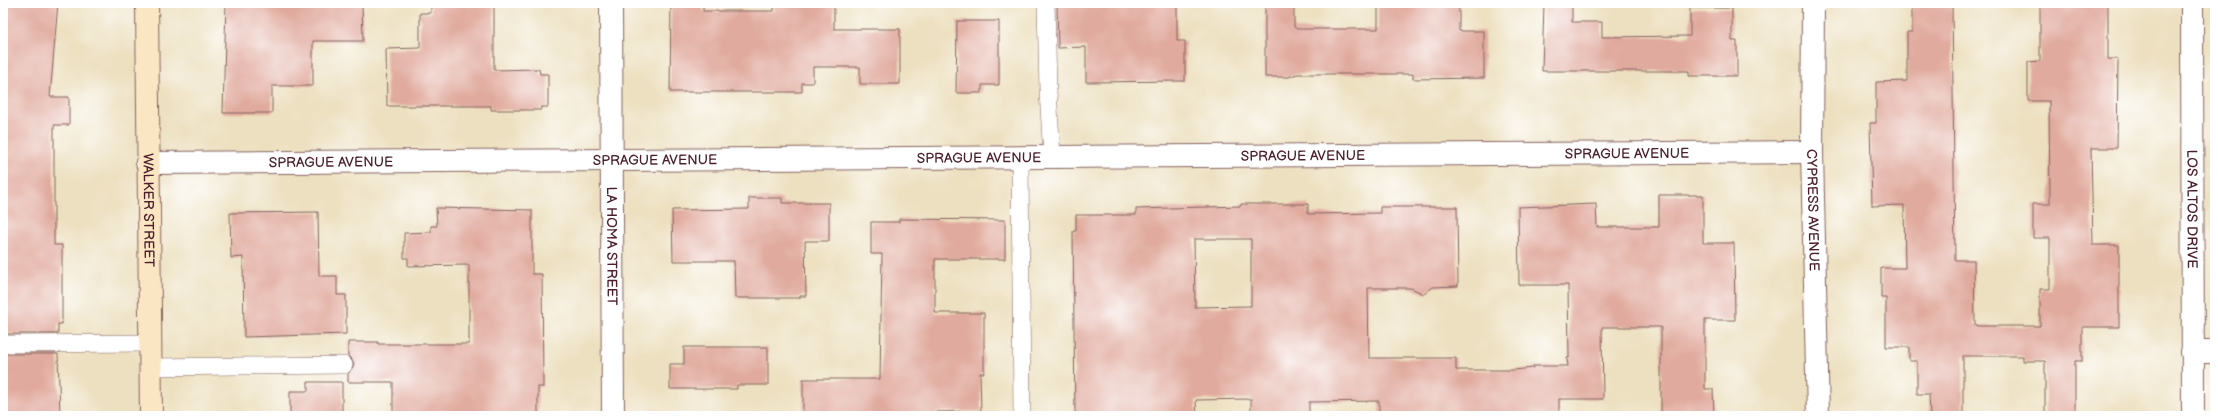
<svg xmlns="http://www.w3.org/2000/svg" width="2218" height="419" viewBox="0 0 2218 419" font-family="'Balsamiq Sans',sans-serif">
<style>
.building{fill:#e1aa9e;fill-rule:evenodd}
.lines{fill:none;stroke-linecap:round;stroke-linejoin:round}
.service-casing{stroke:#83635f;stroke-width:18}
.minor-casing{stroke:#83635f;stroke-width:24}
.secondary-casing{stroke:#83635f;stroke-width:24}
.service{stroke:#fff;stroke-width:17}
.minor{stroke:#fff;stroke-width:22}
.secondary{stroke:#fbe6c4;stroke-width:22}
.labels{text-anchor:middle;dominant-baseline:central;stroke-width:3;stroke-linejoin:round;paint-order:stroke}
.street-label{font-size:14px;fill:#4a1f2b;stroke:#fff}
</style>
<rect width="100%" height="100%" fill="#fff"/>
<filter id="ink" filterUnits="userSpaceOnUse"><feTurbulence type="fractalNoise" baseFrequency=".025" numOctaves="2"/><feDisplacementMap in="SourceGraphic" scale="8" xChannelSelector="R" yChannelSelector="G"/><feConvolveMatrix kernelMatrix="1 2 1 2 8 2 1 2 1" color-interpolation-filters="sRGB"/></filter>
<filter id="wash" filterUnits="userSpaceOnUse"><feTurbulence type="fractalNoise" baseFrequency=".012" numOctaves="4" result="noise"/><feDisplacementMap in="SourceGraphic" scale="16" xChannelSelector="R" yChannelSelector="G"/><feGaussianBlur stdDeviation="0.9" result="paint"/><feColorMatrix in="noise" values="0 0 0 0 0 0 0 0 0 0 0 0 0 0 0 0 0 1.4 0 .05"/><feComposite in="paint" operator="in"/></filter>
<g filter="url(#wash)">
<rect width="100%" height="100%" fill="#ede0c0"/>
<g id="blocks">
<g class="building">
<polygon points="3,3 58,3 50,97 69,97 69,125 54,125 54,245 62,245 62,324 58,324 58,334 3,334"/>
<polygon points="226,3 362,3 363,41 313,41 313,86 272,86 272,113 223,113"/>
<polygon points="431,3 494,3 494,70 539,69 540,74 548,74 548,107 541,107 541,110 491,110 491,106 387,106 386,49 420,48 420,13 431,13"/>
<polygon points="671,3 703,3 703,11 774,11 774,3 834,3 834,29 900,29 900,84 860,84 860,67 813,67 813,83 802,83 802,92 670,92"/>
<polygon points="1177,3 1177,41 1185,41 1185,81 1086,82 1086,47 1058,48 1057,4"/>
<polygon points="1265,3 1294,3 1294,27 1297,29 1378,29 1378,3 1459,3 1459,31 1484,31 1484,78 1413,79 1413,74 1297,74 1289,77 1265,77"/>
<polygon points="1544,3 1572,3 1572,22 1602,22 1602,37 1690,36 1690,8 1732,8 1732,41 1737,41 1737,76 1689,76 1689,71 1542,71"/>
<polygon points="1912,3 1952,3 1955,260 1974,260 1975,325 1978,326 2040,326 2040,289 2050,289 2050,238 2033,238 2033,204 2050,204 2049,101 2028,101 2028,62 2040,61 2040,3 2108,3 2108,59 2118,59 2117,148 2091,148 2093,245 2119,245 2119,327 2082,327 2082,361 2075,361 2075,416 2045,416 2045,361 2023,361 2023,356 1963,356 1963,416 1930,416 1929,394 1917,394 1917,361 1909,361 1909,347 1886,347 1886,298 1881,298 1881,268 1905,268 1904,205 1872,206 1870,123 1876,123 1876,82 1907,81 1907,32 1912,32"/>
<polygon points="957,21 999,21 999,85 982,85 982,93 956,93"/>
<path d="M1659,195H1703V243H1734L1735,320H1705V389H1713L1714,416H1661V327H1602L1603,399H1559V416H1379V401L1309,402V416H1251V399L1196,400L1197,416H1075L1073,231H1076V215H1136V209L1241,206V204H1308V214L1380,213V207H1457L1458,286L1433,287L1424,294L1411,288H1368L1369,358H1456V370H1514L1533,368V366H1568L1567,358H1569L1568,285H1519L1518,207L1596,204L1597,227H1659ZM1194,239H1251V306L1195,307Z"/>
<polygon points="749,198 782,198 782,203 829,203 829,241 805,241 806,296 800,296 800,298 735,298 734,261 673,261 672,210 749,209"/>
<polygon points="436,208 532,210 532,274 542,274 543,387 538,387 538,416 393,416 393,382 348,382 348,374 354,365 352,360 348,356 348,342 378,342 378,344 469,344 469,265 408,266 408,258 404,258 404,233 431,232 431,226 437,226"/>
<polygon points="318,212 319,276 337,276 337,295 346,295 346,334 244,337 243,257 231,258 230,213"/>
<polygon points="899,219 1005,220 1005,259 935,259 935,313 984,313 984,373 980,373 981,411 936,412 936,416 803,416 803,379 880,379 882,254 871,254 871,222 899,222"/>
<polygon points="684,347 768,347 768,385 737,385 737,389 670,389 670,364 684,364"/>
<polygon points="3,354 58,354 60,416 3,416"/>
<polygon points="308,382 342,382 342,416 290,416 290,391 308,391"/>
</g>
</g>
</g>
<g filter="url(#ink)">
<use href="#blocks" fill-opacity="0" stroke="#83635f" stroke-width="1"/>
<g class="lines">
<g class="service-casing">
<g id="service">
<polyline points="1046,3 1048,91 1052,157"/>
<polyline points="1020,157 1022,416"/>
<polyline points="3,344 150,343"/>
<polyline points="150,367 344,365"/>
</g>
</g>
<g class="minor-casing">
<g id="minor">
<path id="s1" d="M611,3L613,416"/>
<path id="s2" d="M1813,3L1812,152L1818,416"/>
<path id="s3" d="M2192,3L2193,416"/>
<path id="s4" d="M147,163L1812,152"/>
<polyline points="2192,352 2215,352"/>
</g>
</g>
<g class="secondary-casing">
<g id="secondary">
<path id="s5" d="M147,3L151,416"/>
</g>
</g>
<use href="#service" class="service"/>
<use href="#minor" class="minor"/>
<use href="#secondary" class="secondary"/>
</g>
</g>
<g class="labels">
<g class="street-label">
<text stroke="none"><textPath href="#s4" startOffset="1480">SPRAGUE AVENUE</textPath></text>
<text stroke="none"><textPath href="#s4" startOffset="1156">SPRAGUE AVENUE</textPath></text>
<text stroke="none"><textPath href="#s4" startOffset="832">SPRAGUE AVENUE</textPath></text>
<text stroke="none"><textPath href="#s4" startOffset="508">SPRAGUE AVENUE</textPath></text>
<text stroke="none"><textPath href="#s4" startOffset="184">SPRAGUE AVENUE</textPath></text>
<text stroke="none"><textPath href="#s3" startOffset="206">LOS ALTOS DRIVE</textPath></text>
<text stroke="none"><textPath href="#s5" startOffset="207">WALKER STREET</textPath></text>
<text stroke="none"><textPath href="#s2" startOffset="207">CYPRESS AVENUE</textPath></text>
<text stroke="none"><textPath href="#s1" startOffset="243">LA HOMA STREET</textPath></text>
</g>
</g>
<rect width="2218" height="419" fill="none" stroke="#fff" stroke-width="16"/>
</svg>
